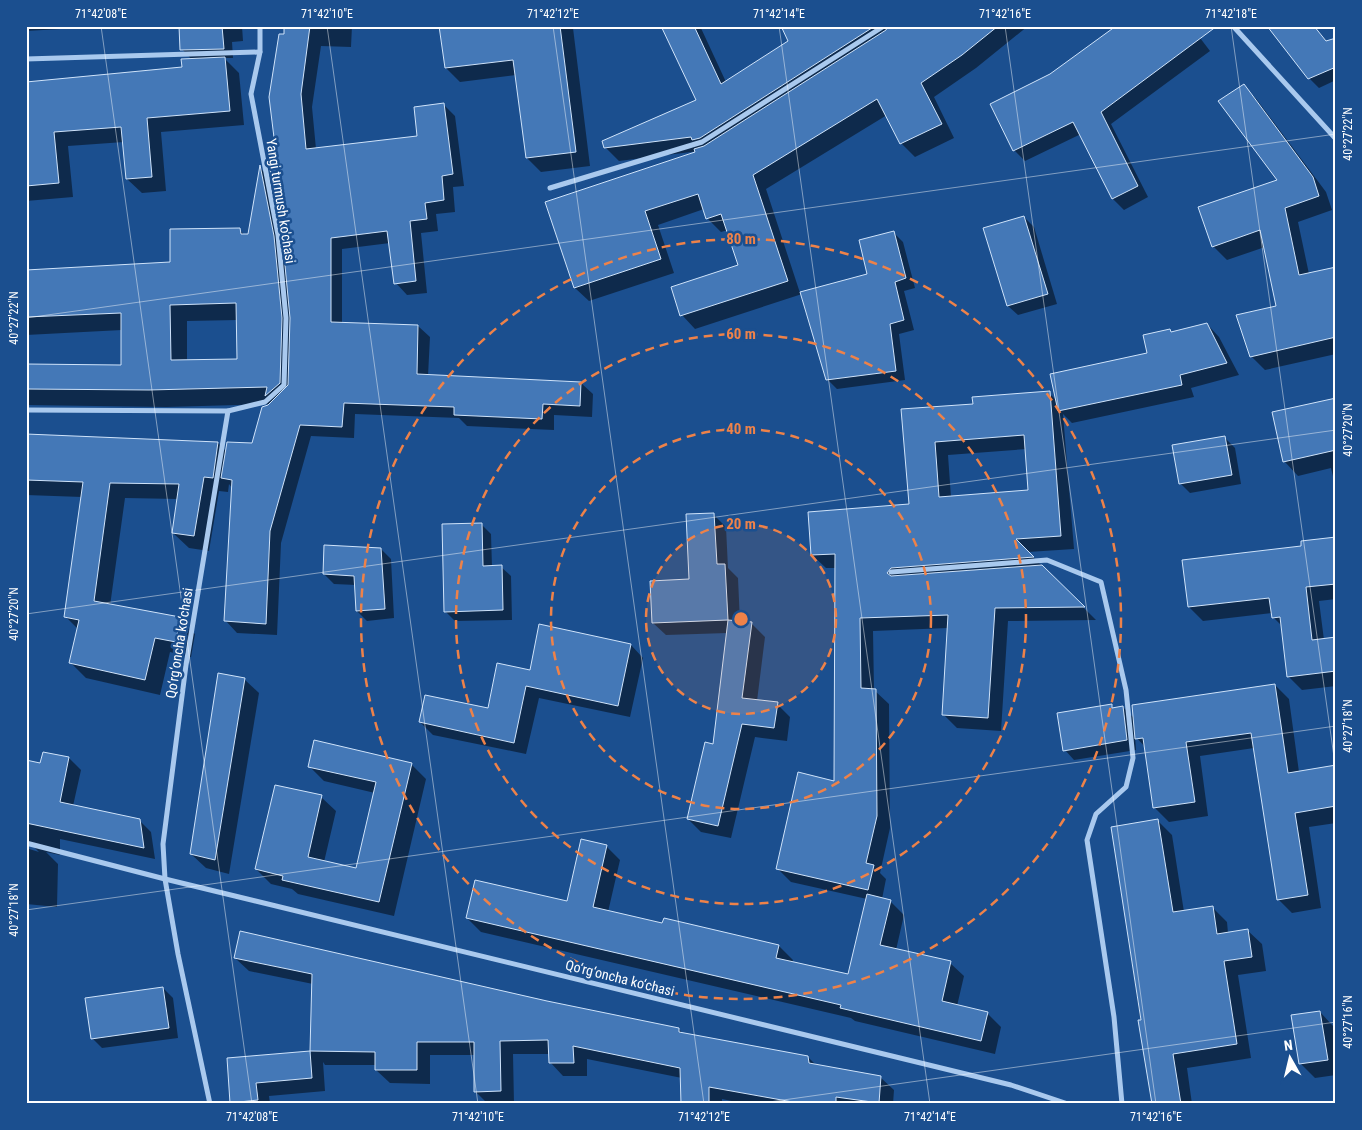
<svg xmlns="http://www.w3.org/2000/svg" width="1362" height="1130" viewBox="0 0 1362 1130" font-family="'Roboto Condensed',sans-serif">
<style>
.shadow{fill:#0007;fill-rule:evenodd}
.building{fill:#4478b7;stroke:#cfe3fa;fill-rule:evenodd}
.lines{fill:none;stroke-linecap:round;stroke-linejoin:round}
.minor{stroke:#a9c9ee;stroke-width:5}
.ticks{fill:none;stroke:#fff;stroke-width:1;stroke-opacity:0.45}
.ring{fill:none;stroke:#ee8249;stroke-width:2.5;stroke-dasharray:9 6}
.labels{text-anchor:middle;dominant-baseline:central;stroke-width:5;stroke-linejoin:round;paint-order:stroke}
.street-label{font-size:14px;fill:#fff;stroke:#1b4f8f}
.centre{fill:#ee8249;stroke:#1b4f8f;stroke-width:2.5}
.ring-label{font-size:15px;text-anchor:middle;font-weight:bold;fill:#ee8249;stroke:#1b4f8f;stroke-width:5;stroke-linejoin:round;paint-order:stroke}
.neatline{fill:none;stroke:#fff;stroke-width:2}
.ticks-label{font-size:12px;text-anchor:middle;fill:#fff}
</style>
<rect width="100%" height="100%" fill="#1b4f8f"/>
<g class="shadow">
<polygon points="26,26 112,26 26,31"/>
<polygon points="180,26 242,26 243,41 232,42 233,58 224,58 239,73 244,125 161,132 166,191 142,193 127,179 124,142 68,146 73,197 26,201 26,83 183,69 192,60 182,49"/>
<path d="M285,26H352L351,47L321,46L312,107L316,149L419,137L443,104L455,116L464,186L453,187L455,212L436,214L438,231L421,233L427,293L407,295L396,283L390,243L342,249V324L418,326L430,337L428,376L581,383L593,394L592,417L554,415V430L467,426L459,418L355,414L354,438L311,436L281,543L277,635L237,633L226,621L232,488L229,484L228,492L219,491L209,551L189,548L173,533L178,499L125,498L110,606L179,619L195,634L191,657L170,652L160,695L86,678L71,663L78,629L66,617L82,497L26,495V436L218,443L227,452L253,445L272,404L166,407L26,405V365L122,366V330L26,335V271L172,264L240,230L245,236H249L260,168L274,182L278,163ZM238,320L239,360L187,361V321Z"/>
<polygon points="459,26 571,26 573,28 590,166 541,172 527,158 516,75 460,82 446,68"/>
<polygon points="663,26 700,26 726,82 790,42 782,26 1028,26 976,68 934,97 954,138 915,157 901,143 887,115 766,189 800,293 869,274 893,232 903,242 915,288 904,291 914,330 899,334 905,380 837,389 827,379 802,294 695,329 682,315 740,265 728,230 721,232 707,218 704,209 658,225 674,273 589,301 575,288 699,151 619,161 605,147 698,101"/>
<polygon points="1191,26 1210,51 1111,124 1148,197 1124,210 1113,199 1081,134 1025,161 1014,150 1050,75"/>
<polygon points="1287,26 1314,26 1327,42 1336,39 1336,80 1319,88 1309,78"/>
<polygon points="1244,86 1257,100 1326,192 1332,210 1298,222 1309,274 1336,268 1336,354 1265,370 1251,356 1277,307 1265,247 1227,260 1213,246 1279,181"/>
<polygon points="1024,217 1034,227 1057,304 1018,315 1008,306"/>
<path d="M1207,324L1219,337L1239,375L1191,388L1194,397L1072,423L1063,414L1074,549L1028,552L1096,620L1008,621L1001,731L957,728L943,714L948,628L873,631L874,690L889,704L890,828L880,873L886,879L882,899L890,901L904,915L896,950L950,963L964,976L957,1006L987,1013L1001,1027L995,1054L855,1021L851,1018L481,932L467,918L567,902L606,846L620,860L608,912L779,946L793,960L792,963L849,976L867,899L791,882L777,868L835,782L836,568H826L812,555L910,505L902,410L974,405L1049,393L1057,401L1149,354L1172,333ZM1027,449L1030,491L951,497L948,455Z"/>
<polygon points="1336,399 1336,489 1331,468 1298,476 1285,462 1273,413"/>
<polygon points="1225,438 1235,448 1241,484 1190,493 1180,483"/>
<polygon points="713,514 726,527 728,568 738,578 740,622 751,623 765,637 757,701 777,704 790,717 787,741 755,737 731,838 701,832 688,819 714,746 728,633 666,635 653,623 690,581"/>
<polygon points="482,525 491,534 492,567 501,567 511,576 512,620 455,621 445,611"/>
<polygon points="1336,538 1336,599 1319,601 1324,640 1336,638 1336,686 1302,690 1288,676 1283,627 1273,617 1272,613 1203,621 1189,607 1303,547"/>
<polygon points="381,549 391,559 394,618 367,621 357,611 356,585 334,584 324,574"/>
<polygon points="631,645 643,658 630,717 539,698 526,754 433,735 420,722 489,709 530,671"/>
<polygon points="244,679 259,693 229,874 206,868 191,854"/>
<polygon points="1275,685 1289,699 1299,772 1336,766 1336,823 1309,827 1321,908 1292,913 1278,899 1254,748 1200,756 1208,816 1169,822 1155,808 1146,748 1135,736 1136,750 1074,760 1065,750 1111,706 1114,709 1123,707 1135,719"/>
<polygon points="44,753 69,758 81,770 73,806 139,820 151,832 155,859 60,839 60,855 46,852 58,864 57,907 26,904 26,848 39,852 26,839 28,825 26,824 26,762 41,765"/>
<polygon points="411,764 426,779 394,916 298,894 292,889 271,884 256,869 321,797 336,811 324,862 357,870 375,793 324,781 310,767"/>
<polygon points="1158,821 1172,835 1184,912 1212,907 1227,922 1228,933 1247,930 1262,944 1266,971 1238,975 1251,1058 1187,1068 1192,1104 1153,1104 1112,828"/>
<polygon points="235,958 547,1002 679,1029 683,1034 808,1057 817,1066 880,1077 894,1090 893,1104 746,1104 722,1099 722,1104 682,1104 682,1078 587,1059 587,1076 563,1076 550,1062 550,1054 513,1054 514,1104 488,1104 475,1091 475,1055 430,1055 430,1084 390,1083 376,1070 376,1065 325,1065 323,1062 325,1091 269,1096 270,1104 233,1104 228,1060 311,1053 313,984 249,971"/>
<polygon points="163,988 173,998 178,1038 102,1048 92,1038"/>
<polygon points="1320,1012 1334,1027 1336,1075 1315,1078 1300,1063"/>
</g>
<g class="building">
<polygon points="179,26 222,26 224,49 180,50"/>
<polygon points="284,26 310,26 301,94 306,149 417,136 414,107 444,103 453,174 442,176 444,200 425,203 427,219 410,221 416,281 394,284 387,231 331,238 331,322 418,325 417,374 581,382 580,406 543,404 542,419 454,415 454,407 344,403 342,427 300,425 270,531 266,624 224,621 232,480 221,478 227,442 252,443 262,407 268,405 288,385 290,318 282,234 269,164 277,162 269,97 279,34 284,34"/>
<polygon points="439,26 560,26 576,152 526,158 513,60 445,68"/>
<polygon points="661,26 694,26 721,84 788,41 781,26 875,26 700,138 692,140 691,137 604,148 602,141 696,100"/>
<polygon points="888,26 998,26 962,55 921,83 942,124 900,144 877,99 753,175 788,281 680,316 671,287 738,265 721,214 706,219 698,194 645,211 661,259 574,288 545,202 695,152 694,149 704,146 886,30"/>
<polygon points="1116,26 1217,26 1101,112 1138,186 1112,199 1073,122 1013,151 990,104 1050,74"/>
<polygon points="1267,26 1314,26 1326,41 1336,38 1336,67 1308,79"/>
<polygon points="225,57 230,111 147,118 152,177 126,179 121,127 54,132 59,183 26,186 26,82 182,67 181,59"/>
<polygon points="1244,84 1313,177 1319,196 1285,208 1299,275 1336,267 1336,337 1250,357 1236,315 1276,306 1260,230 1212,247 1198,207 1277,180 1218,101"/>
<path d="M260,165L274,236L282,318L280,383L265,396L267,387L149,390L26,389V364L121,365V313L26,317V270L170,262V229L240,228L241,234H248ZM236,303L237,359L171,360L170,305Z"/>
<polygon points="1024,216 1048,294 1007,306 983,228"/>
<polygon points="894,231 906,278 895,282 904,320 890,324 896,371 826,380 800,292 867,274 859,240"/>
<polygon points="1207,323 1227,363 1180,375 1182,385 1058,411 1050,374 1147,353 1143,335 1170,329 1171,332"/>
<path d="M1050,391L1061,536L1016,539L1034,557L891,568L887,573L891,576L1042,565L1085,607L995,608L988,718L942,715L948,615L860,618L861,688L876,689L877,816L866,863L874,865L868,890L776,869L798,772L834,781L835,554L811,555L808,512L909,504L901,409L973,404L972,397ZM1024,435L1028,490L939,497L935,442Z"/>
<polygon points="1336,398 1336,450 1283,462 1272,412"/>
<polygon points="26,434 218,442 213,478 204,477 194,536 172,533 179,484 110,483 94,601 180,617 176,642 155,638 145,680 69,663 79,620 64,617 83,482 26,480"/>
<polygon points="1225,436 1232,475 1179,484 1172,445"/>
<polygon points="714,513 717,564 725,564 728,620 652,623 650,581 689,579 686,514"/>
<polygon points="482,523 483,566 502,565 503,610 444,612 442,524"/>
<polygon points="1336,537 1336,584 1306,587 1312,640 1336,637 1336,671 1287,677 1280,617 1272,618 1269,598 1188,607 1182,560 1301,546 1301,541"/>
<polygon points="324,545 381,548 385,609 356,611 354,576 323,574"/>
<polygon points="728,620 752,622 742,698 778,702 774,728 742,724 718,826 687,819 705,742 713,744"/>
<polygon points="539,624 631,644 618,706 526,686 514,743 419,722 425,695 488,708 497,663 530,670"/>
<polygon points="218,673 245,678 215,860 190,854"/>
<polygon points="1275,684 1288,773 1336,765 1336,806 1295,813 1308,895 1277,900 1251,733 1186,742 1195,802 1153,808 1143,738 1135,739 1132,705"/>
<polygon points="1112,704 1112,708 1123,706 1127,740 1063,751 1057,713"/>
<polygon points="314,740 412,763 379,902 282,880 283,876 255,869 275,785 322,795 308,857 356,868 376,782 308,767"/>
<polygon points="43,752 69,757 60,802 140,819 144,848 26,823 26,760 40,763"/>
<polygon points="1158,819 1173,912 1213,906 1217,934 1248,929 1252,957 1224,961 1237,1044 1173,1054 1181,1104 1152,1104 1138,1020 1141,1020 1111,827"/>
<polygon points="581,839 607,845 593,907 662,923 664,918 779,945 776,958 848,974 867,894 891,900 880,945 951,961 942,1001 988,1012 981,1041 840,1008 841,1005 466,918 475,880 567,901"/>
<polygon points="240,931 547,1001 679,1028 679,1032 808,1056 809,1063 881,1076 879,1103 836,1097 836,1104 804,1104 709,1087 709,1104 681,1104 680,1068 573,1046 574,1063 549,1063 548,1040 500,1041 501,1091 474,1092 474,1042 417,1042 417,1070 375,1070 375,1052 310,1051 312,974 234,958"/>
<polygon points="163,987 169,1028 91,1039 85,998"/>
<polygon points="1320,1011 1328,1060 1299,1064 1291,1015"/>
<polygon points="310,1051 312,1078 256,1083 258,1100 230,1103 227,1058"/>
</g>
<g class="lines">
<g class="minor">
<polyline points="1233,26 1336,139"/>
<polyline points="26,59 260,52"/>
<polyline points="550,188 702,142 884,26"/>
<polyline points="26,410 228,411 265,402 284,385 286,318 278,235 251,94 260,52 260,26"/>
<polyline points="891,572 1047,560 1101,582 1126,690 1133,758 1126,787 1096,814 1087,840 1114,1017 1122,1104"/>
<polyline points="26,843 165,879 1011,1085 1068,1104"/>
<polyline points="210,1104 178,954 165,879 163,844 186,665 228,411"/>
</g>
</g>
<path class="ticks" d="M101,26L252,1104M327,26L478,1104M553,26L704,1104M779,26L930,1104M1005,26L1156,1104M1231,26L1336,771M26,318L1336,134M26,614L1336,430M26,910L1336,726M755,1104L1336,1022"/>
<circle cx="741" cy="619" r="95" fill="#ee8249" fill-opacity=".12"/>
<g class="ring">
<circle cx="741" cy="619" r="95"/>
<circle cx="741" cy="619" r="190"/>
<circle cx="741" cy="619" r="285"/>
<circle cx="741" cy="619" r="380"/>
</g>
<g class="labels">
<g class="street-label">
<text transform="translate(281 201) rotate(81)">Yangi turmush ko'chasi</text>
<text transform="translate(179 643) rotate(-81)">Qo‘rg‘oncha ko‘chasi</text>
<text transform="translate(620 978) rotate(14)">Qo‘rg‘oncha ko‘chasi</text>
</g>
</g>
<circle cx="741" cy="619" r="8" class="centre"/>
<g class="ring-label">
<text x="741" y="244">80 m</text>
<text x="741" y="339">60 m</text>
<text x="741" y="434">40 m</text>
<text x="741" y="529">20 m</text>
</g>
<rect width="1362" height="1130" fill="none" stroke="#1b4f8f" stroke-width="55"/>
<g transform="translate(1290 1058) rotate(352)" stroke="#1b4f8f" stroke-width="4" paint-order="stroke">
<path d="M0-4L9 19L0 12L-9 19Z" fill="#ffffff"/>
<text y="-8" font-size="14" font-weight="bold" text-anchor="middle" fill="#ffffff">N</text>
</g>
<rect x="28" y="28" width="1306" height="1074" class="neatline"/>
<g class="ticks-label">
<text x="101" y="18">71°42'08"E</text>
<text x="327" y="18">71°42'10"E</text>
<text x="553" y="18">71°42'12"E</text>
<text x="779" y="18">71°42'14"E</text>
<text x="1005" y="18">71°42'16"E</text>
<text x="1231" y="18">71°42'18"E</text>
<text transform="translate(1348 134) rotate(-90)" y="4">40°27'22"N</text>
<text transform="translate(14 318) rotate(-90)" y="4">40°27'22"N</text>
<text transform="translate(1348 430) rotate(-90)" y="4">40°27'20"N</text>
<text transform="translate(14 614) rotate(-90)" y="4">40°27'20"N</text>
<text transform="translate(1348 726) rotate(-90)" y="4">40°27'18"N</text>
<text transform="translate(14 910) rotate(-90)" y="4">40°27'18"N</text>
<text transform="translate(1348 1022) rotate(-90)" y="4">40°27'16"N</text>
<text x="252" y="1121">71°42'08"E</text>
<text x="478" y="1121">71°42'10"E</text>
<text x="704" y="1121">71°42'12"E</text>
<text x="930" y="1121">71°42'14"E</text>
<text x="1156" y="1121">71°42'16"E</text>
</g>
</svg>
